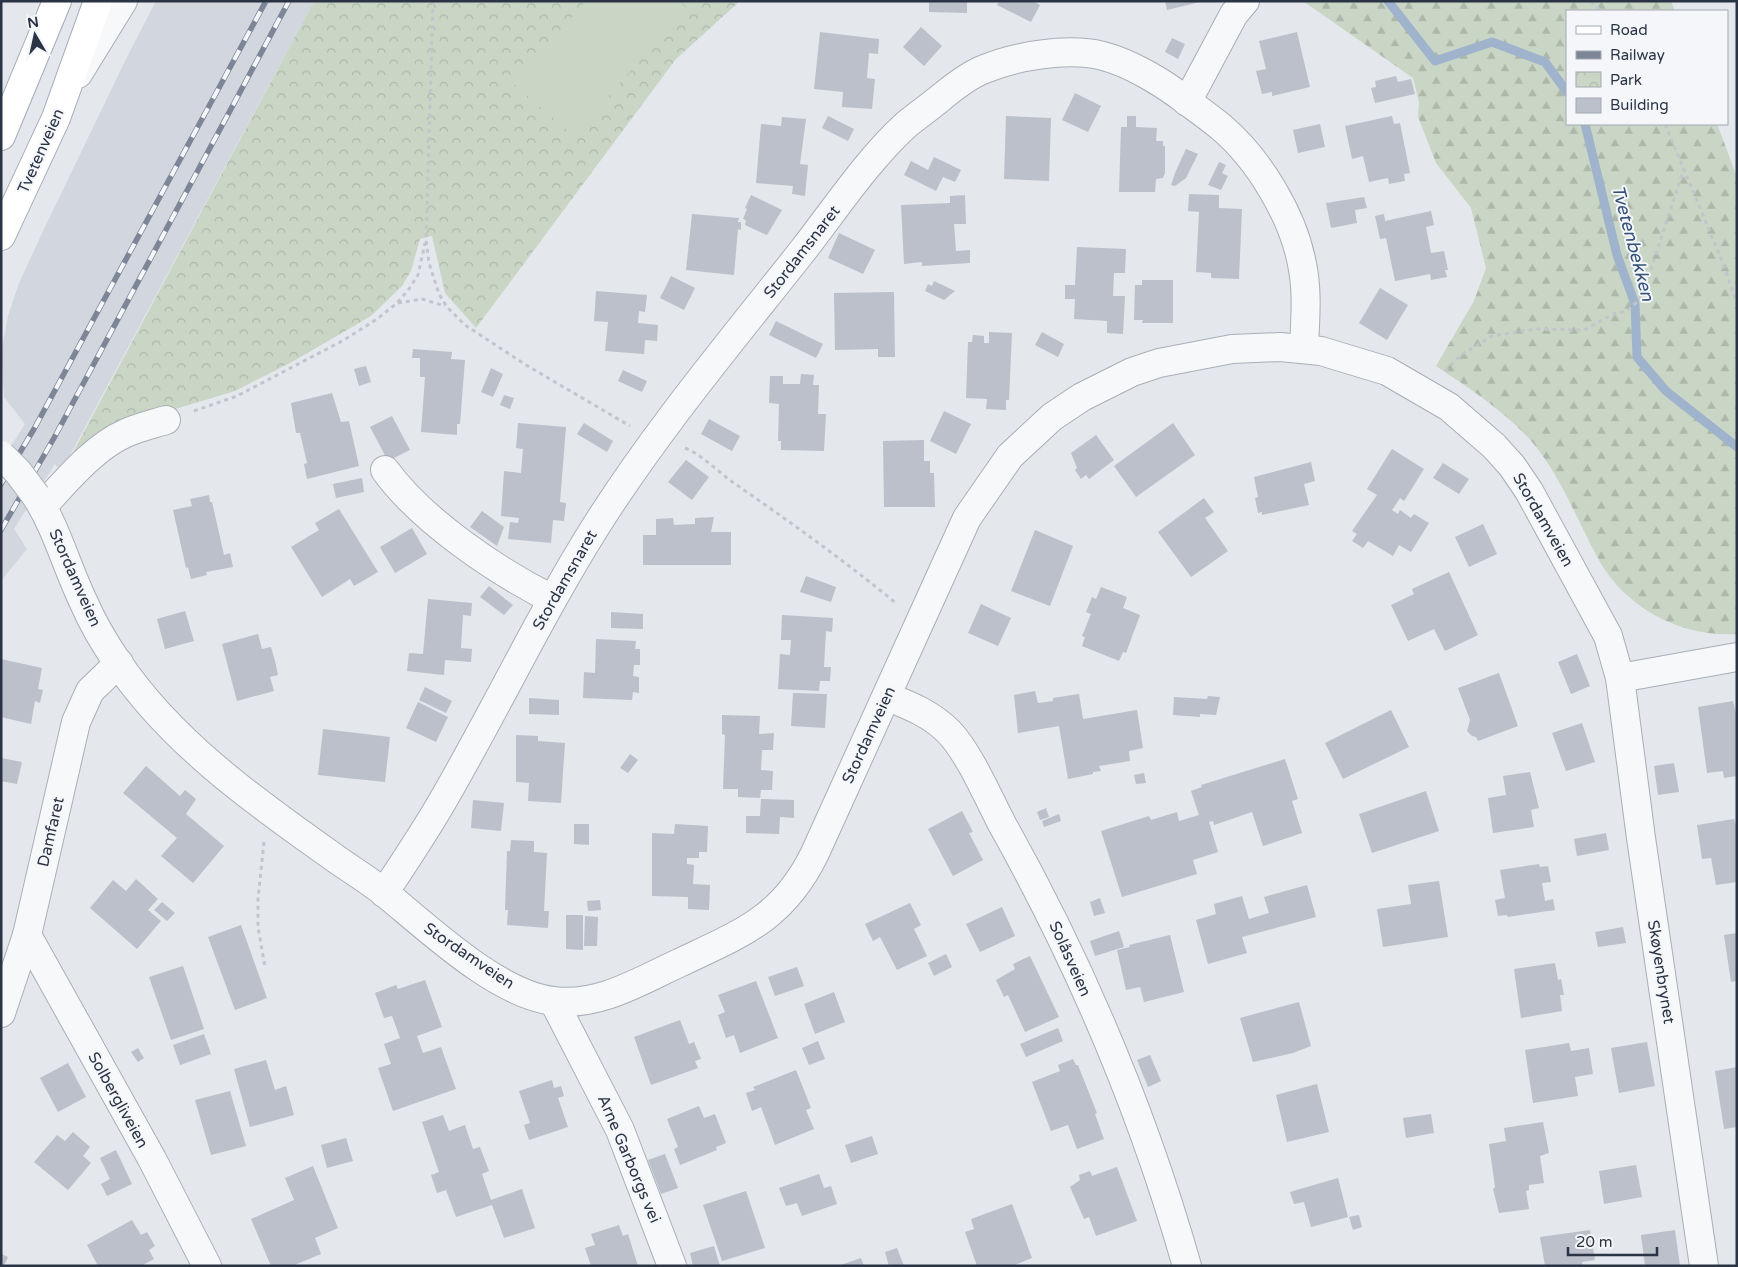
<svg xmlns="http://www.w3.org/2000/svg" width="1738" height="1267" viewBox="0 0 1738 1267" font-family="'Varela Round',sans-serif">
<style>
.built{fill:#d2d6de}
.forest{fill:url(#forest-firs)}
.park{fill:url(#park-crowns)}
.pitch{fill:#c9d6c5}
.lines{fill:none;stroke-linecap:round;stroke-linejoin:round}
.stream{stroke:#9fb4cc;stroke-width:9}
.building{fill:#bbc0ca}
.minor-casing{stroke:#a9aeb7;stroke-width:30}
.major-casing{stroke:#a3abb8;stroke-width:30}
.path{stroke:#c2c5cb;stroke-width:3;stroke-dasharray:4 4;stroke-linecap:butt}
.minor{stroke:#f7f8fa;stroke-width:28}
.major{stroke:#fff;stroke-width:28}
.rail-casing{stroke:#7d8696;stroke-width:5.5}
.rail{stroke:#f4f6f9;stroke-width:4;stroke-dasharray:11;stroke-linecap:butt}
.minor-bridge-casing{stroke:#a9aeb7;stroke-width:30;stroke-linecap:butt}
.minor-bridge{stroke:#f7f8fa;stroke-width:28}
.labels{text-anchor:middle;dominant-baseline:central;stroke-width:4;stroke-linejoin:round;paint-order:stroke}
.street-label{font-size:16px;fill:#2b3445;stroke:#f4f6f9}
.water-label{font-size:18px;font-style:italic;fill:#34527a;stroke:#f4f6f9}
</style>
<defs>
<pattern id="forest-firs" width="22" height="20" patternUnits="userSpaceOnUse" patternTransform="scale(1.25)"><rect width="22" height="20" fill="#c9d6c5"/><path d="M5 1l3.5 6h-7zM16 11l3.5 6h-7z" fill="#adb8ab"/></pattern>
<pattern id="park-crowns" width="20" height="18" patternUnits="userSpaceOnUse" patternTransform="scale(1.25)"><rect width="20" height="18" fill="#c9d6c5"/><path d="M2 6a3 3 0 1 1 6 0M12 15a3 3 0 1 1 6 0" fill="none" stroke="#adb8ab"/></pattern>
</defs>
<rect width="100%" height="100%" fill="#e4e7ec"/>
<polygon class="built" points="156,1 314,1 61,472 55,464 14,529 27,549 1,581 1,462 25,424 4,397 1,353 8,316 19,283 44,229 127,57"/>
<path class="forest" d="M1303,1H1671L1675,11H1567V124H1717L1737,177V634C1683,638 1627,609 1600,562C1580,526 1565,486 1540,452C1513,416 1473,391 1436,366L1474,301L1486,268L1471,208L1436,163L1418,117L1419,102L1413,78Z"/>
<polygon class="park" points="314,1 740,1 676,59 476,328 445,293 432,236 420,239 411,271 402,286 371,316 292,362 235,391 149,417 62,473"/>
<polygon class="pitch" points="586,1 679,1 686,7 574,136 514,84"/>
<g class="lines">
<g class="stream">
<polyline points="1388,1 1435,61 1492,42 1545,62 1567,92"/>
<polyline points="1585,124 1617,255 1635,304 1637,357 1666,391 1737,447"/>
</g>
</g>
<g class="building">
<polygon points="929,1 967,1 967,13 929,12"/>
<polygon points="999,1 1033,1 1040,5 1031,22 997,5"/>
<polygon points="1165,1 1200,1 1200,2 1167,10"/>
<polygon points="921,27 942,46 924,66 903,47"/>
<polygon points="820,32 879,39 878,54 869,53 867,78 875,79 872,109 842,107 843,92 814,89"/>
<polygon points="1297,32 1310,87 1272,96 1272,92 1262,94 1256,71 1266,69 1259,41"/>
<polygon points="1172,38 1185,44 1178,59 1165,52"/>
<polygon points="1396,76 1398,82 1411,79 1415,94 1375,103 1371,88 1376,87 1375,81"/>
<polygon points="1075,93 1101,106 1088,132 1062,120"/>
<polygon points="828,116 854,129 848,141 822,128"/>
<polygon points="1006,116 1051,118 1049,181 1004,179"/>
<polygon points="1127,116 1136,116 1136,127 1157,128 1156,141 1163,141 1163,146 1165,146 1165,173 1163,178 1156,179 1155,192 1119,192 1121,127 1127,127"/>
<polygon points="1392,116 1394,124 1400,123 1410,173 1404,174 1405,181 1389,184 1388,178 1369,182 1363,156 1352,159 1345,126"/>
<polygon points="782,117 806,119 800,164 808,165 805,196 792,194 793,186 756,183 761,124 781,126"/>
<polygon points="1320,124 1325,147 1298,153 1293,130"/>
<polygon points="1186,149 1198,154 1186,178 1175,186 1171,185 1175,173"/>
<polygon points="934,157 961,170 955,182 943,177 936,191 904,175 911,161 928,170"/>
<polygon points="1219,162 1226,165 1222,173 1228,176 1221,190 1208,185"/>
<polygon points="1189,194 1219,195 1219,208 1242,209 1239,279 1211,278 1211,273 1196,272 1199,212 1188,211"/>
<polygon points="751,195 782,210 767,235 745,225 746,220 743,219 747,209 745,208"/>
<polygon points="965,195 966,224 954,224 956,251 970,250 970,263 922,266 922,262 904,264 901,205 950,203 950,196"/>
<polygon points="1364,197 1367,208 1355,210 1357,223 1331,228 1326,203"/>
<polygon points="1431,211 1434,225 1426,227 1431,253 1444,251 1448,270 1445,270 1447,277 1431,280 1430,274 1395,281 1386,238 1380,239 1375,216 1384,214 1385,221"/>
<polygon points="692,214 739,218 738,222 741,222 741,230 738,229 734,275 686,270"/>
<polygon points="839,233 875,250 863,274 828,258"/>
<polygon points="1077,247 1126,249 1125,273 1114,273 1113,296 1125,296 1123,334 1107,333 1107,321 1074,319 1075,299 1065,299 1065,285 1075,285"/>
<polygon points="671,276 695,288 684,310 660,298"/>
<polygon points="1142,280 1173,280 1173,323 1142,323 1143,320 1134,320 1135,285 1142,285"/>
<polygon points="934,281 955,291 944,300 925,291 928,284 932,286"/>
<polygon points="1380,288 1408,305 1387,340 1359,323"/>
<polygon points="596,291 647,295 645,312 639,311 638,323 658,325 657,341 645,340 644,354 605,351 608,322 594,321"/>
<polygon points="894,292 895,357 878,357 878,349 835,350 834,293"/>
<polygon points="776,321 823,344 816,358 769,335"/>
<polygon points="989,332 1012,333 1009,400 1006,400 1006,410 986,409 987,399 966,398 968,342 972,342 973,335 984,336 984,343 989,343"/>
<polygon points="1042,332 1064,344 1058,357 1035,345"/>
<polygon points="413,349 452,352 451,359 465,360 460,424 457,424 457,435 421,432 425,377 420,377 420,358 412,358"/>
<polygon points="366,366 371,382 359,386 354,369"/>
<polygon points="491,368 503,374 493,397 481,392"/>
<polygon points="623,370 647,381 642,392 618,381"/>
<polygon points="801,374 814,375 813,385 819,385 818,414 826,414 824,451 781,450 781,441 778,441 779,404 769,403 770,376 783,376 783,384 800,384"/>
<polygon points="332,393 341,422 349,421 359,466 307,479 304,464 307,463 300,433 296,433 291,403"/>
<polygon points="504,395 514,398 510,409 500,405"/>
<polygon points="944,411 971,424 956,454 930,441"/>
<polygon points="392,416 410,450 388,461 370,427"/>
<polygon points="709,419 740,436 732,451 701,434"/>
<polygon points="518,423 566,427 560,502 566,503 564,521 553,520 551,543 508,539 510,522 518,523 519,518 501,516 504,471 521,473 523,449 516,448"/>
<polygon points="584,423 613,441 607,452 577,434"/>
<polygon points="1173,423 1195,455 1136,497 1114,466"/>
<polygon points="1096,435 1114,460 1089,479 1086,475 1081,479 1075,470 1077,468 1071,453"/>
<polygon points="924,440 924,461 930,461 930,473 934,473 935,507 884,507 883,441"/>
<polygon points="1392,449 1424,469 1404,501 1400,498 1392,510 1398,514 1400,510 1411,518 1414,514 1429,523 1411,552 1399,545 1393,556 1368,541 1363,548 1352,541 1357,534 1352,531 1377,495 1367,489"/>
<polygon points="686,460 709,477 692,500 668,482"/>
<polygon points="1311,462 1315,481 1304,484 1309,505 1262,515 1262,512 1258,513 1255,498 1258,497 1254,477"/>
<polygon points="1443,463 1469,479 1459,494 1433,478"/>
<polygon points="362,478 364,492 336,498 333,484"/>
<polygon points="209,495 210,502 212,502 224,555 230,553 233,567 206,572 207,575 191,579 188,567 186,568 173,510 192,506 190,499"/>
<polygon points="1204,498 1214,512 1205,518 1228,551 1191,577 1158,532"/>
<polygon points="339,509 378,572 354,586 350,579 322,597 291,547 319,530 315,523"/>
<polygon points="482,511 504,527 497,546 470,527"/>
<polygon points="714,517 711,532 731,532 731,565 643,565 643,535 656,535 656,519 673,518 674,525 695,524 695,518"/>
<polygon points="1483,524 1497,554 1469,567 1455,537"/>
<polygon points="412,528 427,554 395,573 380,547"/>
<polygon points="1035,530 1073,546 1050,606 1011,591"/>
<polygon points="1449,572 1478,635 1445,651 1434,629 1408,641 1391,605 1414,594 1412,589"/>
<polygon points="806,576 836,587 831,602 800,592"/>
<polygon points="489,586 513,605 504,615 480,597"/>
<polygon points="1101,587 1127,597 1123,608 1140,615 1126,653 1123,652 1119,661 1082,646 1085,637 1082,636 1091,614 1086,612 1092,597 1096,599"/>
<polygon points="428,599 472,603 471,616 463,615 461,648 472,649 471,662 445,660 444,675 407,671 409,653 423,654"/>
<polygon points="981,604 1011,618 998,646 968,633"/>
<polygon points="185,611 194,641 165,649 157,619"/>
<polygon points="611,612 643,614 643,629 611,628"/>
<polygon points="782,615 833,618 832,632 826,631 824,667 831,667 830,681 820,681 819,691 778,689 780,654 790,655 791,640 781,640"/>
<polygon points="258,634 262,649 271,647 275,661 278,675 270,677 274,691 237,701 222,644"/>
<polygon points="596,639 636,641 635,649 640,649 640,665 634,665 633,676 639,677 639,693 633,692 632,700 583,698 584,672 595,673"/>
<polygon points="1577,654 1590,686 1571,694 1558,662"/>
<polygon points="1,659 42,668 38,689 43,690 40,703 35,701 31,724 1,717"/>
<polygon points="1499,673 1518,726 1478,741 1476,737 1472,736 1467,731 1470,720 1458,688"/>
<polygon points="425,687 452,701 446,713 419,700"/>
<polygon points="1035,691 1038,703 1053,701 1053,698 1079,694 1083,719 1137,710 1143,748 1129,751 1130,761 1099,766 1101,771 1093,772 1093,774 1068,779 1059,726 1018,733 1014,695"/>
<polygon points="793,693 827,694 825,728 791,726"/>
<polygon points="1208,696 1220,697 1216,715 1200,714 1200,717 1173,715 1174,697 1207,699"/>
<polygon points="529,698 559,700 559,715 529,714"/>
<polygon points="1733,701 1737,718 1737,776 1724,778 1723,771 1707,773 1698,707"/>
<polygon points="418,702 448,717 436,742 406,728"/>
<polygon points="1391,710 1409,747 1343,779 1325,743"/>
<polygon points="722,715 760,716 759,734 774,733 773,750 762,750 761,770 773,771 772,790 761,790 760,798 738,797 738,789 723,789 725,735 722,734"/>
<polygon points="1582,723 1595,762 1566,771 1552,733"/>
<polygon points="323,729 390,737 385,782 318,775"/>
<polygon points="516,735 538,736 538,741 565,743 561,803 528,801 529,783 516,782"/>
<polygon points="630,754 638,760 628,773 620,768"/>
<polygon points="1,758 22,762 17,784 1,781"/>
<polygon points="1285,759 1298,799 1292,801 1302,833 1263,846 1252,812 1214,825 1213,821 1209,822 1218,852 1193,860 1197,874 1122,897 1101,831 1149,816 1151,820 1177,812 1179,821 1199,815 1191,791 1202,787 1201,785"/>
<polygon points="1674,763 1679,792 1658,795 1654,766"/>
<polygon points="146,766 180,796 185,790 196,799 186,814 224,846 193,883 161,856 177,838 123,793"/>
<polygon points="1530,772 1539,808 1531,810 1534,827 1493,833 1488,798 1506,795 1503,776"/>
<polygon points="1144,773 1146,783 1136,784 1134,775"/>
<polygon points="1426,791 1439,831 1372,853 1359,814"/>
<polygon points="761,799 794,800 794,818 780,817 779,834 746,833 746,816 760,816"/>
<polygon points="473,800 504,803 501,831 471,828"/>
<polygon points="1046,808 1049,817 1040,820 1037,812"/>
<polygon points="962,811 973,832 969,833 983,860 953,876 928,829"/>
<polygon points="1059,814 1061,821 1044,827 1042,821"/>
<polygon points="1734,819 1737,828 1737,882 1716,885 1711,858 1702,859 1697,825"/>
<polygon points="574,824 589,824 589,845 574,844"/>
<polygon points="675,824 708,826 707,852 699,852 699,858 687,858 687,864 694,865 693,884 710,885 709,910 688,909 688,897 652,896 652,833 674,834"/>
<polygon points="1606,833 1609,850 1577,856 1574,839"/>
<polygon points="511,840 534,841 534,852 547,853 544,911 549,911 548,928 507,925 508,910 505,910 507,851 510,851"/>
<polygon points="1539,864 1540,867 1548,866 1551,882 1542,883 1545,901 1553,899 1555,910 1508,917 1507,915 1498,916 1495,900 1505,898 1500,870"/>
<polygon points="136,879 158,899 148,910 161,921 137,949 90,908 113,880 126,891"/>
<polygon points="1439,881 1448,937 1383,947 1377,909 1411,904 1408,885"/>
<polygon points="1307,885 1316,917 1242,937 1247,953 1208,964 1196,920 1216,914 1214,904 1242,896 1249,919 1269,913 1264,897"/>
<polygon points="1100,898 1105,913 1094,916 1090,902"/>
<polygon points="600,900 601,910 588,911 587,901"/>
<polygon points="162,902 175,913 167,921 154,910"/>
<polygon points="910,903 921,925 914,929 927,956 897,970 880,937 873,941 865,924"/>
<polygon points="1002,907 1015,936 980,952 966,924"/>
<polygon points="566,915 583,915 583,950 566,949"/>
<polygon points="585,916 598,917 597,946 584,946"/>
<polygon points="241,925 267,998 235,1010 208,937"/>
<polygon points="1623,927 1626,943 1598,947 1595,932"/>
<polygon points="1119,931 1124,947 1095,956 1090,941"/>
<polygon points="1737,933 1737,981 1731,982 1724,935"/>
<polygon points="1170,935 1184,992 1144,1002 1140,987 1126,990 1117,950 1130,947 1129,945"/>
<polygon points="946,954 952,967 934,976 928,963"/>
<polygon points="1030,956 1059,1017 1025,1032 1008,995 1004,997 996,980 1015,969 1013,964"/>
<polygon points="1555,963 1558,980 1561,979 1564,995 1560,995 1562,1011 1521,1018 1514,969"/>
<polygon points="183,966 204,1029 171,1040 149,977"/>
<polygon points="797,967 804,986 775,996 768,977"/>
<polygon points="425,980 442,1027 417,1036 423,1053 441,1047 456,1089 393,1111 378,1068 391,1064 384,1044 400,1038 392,1016 384,1018 375,993 396,985 398,989"/>
<polygon points="756,981 778,1038 740,1053 734,1035 726,1038 718,1015 725,1012 718,995"/>
<polygon points="834,992 845,1022 815,1034 804,1004"/>
<polygon points="1299,1002 1311,1046 1293,1053 1253,1062 1240,1018"/>
<polygon points="680,1020 689,1044 694,1042 701,1059 695,1061 698,1068 651,1085 634,1037"/>
<polygon points="1058,1028 1063,1041 1026,1057 1020,1044"/>
<polygon points="204,1034 211,1054 180,1065 173,1045"/>
<polygon points="818,1041 825,1059 809,1065 802,1048"/>
<polygon points="1647,1042 1655,1086 1619,1093 1611,1048"/>
<polygon points="1569,1043 1571,1051 1589,1048 1593,1074 1575,1077 1578,1096 1533,1103 1525,1050"/>
<polygon points="138,1048 144,1058 138,1062 131,1052"/>
<polygon points="1150,1055 1161,1081 1148,1087 1137,1060"/>
<polygon points="1073,1059 1076,1065 1078,1065 1097,1113 1095,1114 1104,1139 1077,1149 1068,1125 1051,1131 1032,1082 1060,1071 1058,1065"/>
<polygon points="266,1060 275,1090 286,1086 294,1115 250,1127 234,1069"/>
<polygon points="68,1063 86,1097 58,1112 40,1078"/>
<polygon points="1737,1067 1737,1127 1724,1129 1715,1071"/>
<polygon points="796,1070 811,1108 806,1110 814,1129 775,1145 761,1107 752,1111 746,1093 755,1090 753,1087"/>
<polygon points="552,1080 554,1088 561,1086 564,1096 558,1098 568,1127 529,1140 524,1125 530,1123 519,1091"/>
<polygon points="1317,1084 1329,1132 1287,1142 1276,1095"/>
<polygon points="230,1091 246,1146 211,1155 195,1100"/>
<polygon points="699,1106 704,1118 715,1114 726,1143 716,1147 717,1150 680,1165 674,1149 678,1147 667,1119"/>
<polygon points="1431,1114 1434,1133 1406,1138 1403,1118"/>
<polygon points="443,1115 449,1131 465,1125 473,1149 480,1147 489,1171 482,1174 491,1200 522,1189 535,1228 504,1238 492,1205 456,1217 446,1190 437,1193 431,1175 439,1172 422,1122"/>
<polygon points="1543,1122 1549,1153 1540,1156 1544,1183 1529,1185 1529,1190 1526,1191 1529,1209 1499,1213 1493,1189 1495,1187 1489,1144 1506,1141 1504,1128"/>
<polygon points="73,1132 90,1147 83,1156 91,1163 68,1190 34,1162 57,1135 65,1141"/>
<polygon points="872,1136 878,1154 851,1163 845,1145"/>
<polygon points="346,1138 353,1161 327,1168 321,1145"/>
<polygon points="116,1150 132,1184 107,1196 101,1184 110,1179 100,1158"/>
<polygon points="665,1154 678,1188 661,1194 648,1160"/>
<polygon points="1636,1165 1642,1197 1604,1204 1599,1171"/>
<polygon points="313,1166 338,1228 315,1238 321,1254 292,1266 271,1266 251,1219 294,1200 285,1178"/>
<polygon points="1117,1167 1137,1221 1096,1236 1089,1217 1084,1219 1070,1187 1080,1180 1079,1175 1090,1171 1092,1176"/>
<polygon points="819,1174 824,1188 831,1186 837,1204 802,1216 797,1203 786,1206 779,1188"/>
<polygon points="1338,1178 1348,1217 1311,1227 1304,1202 1294,1204 1290,1192"/>
<polygon points="746,1191 765,1248 722,1261 703,1205"/>
<polygon points="1012,1204 1032,1258 1012,1266 977,1266 965,1232 974,1229 971,1219"/>
<polygon points="1359,1215 1362,1227 1353,1230 1349,1217"/>
<polygon points="132,1220 141,1235 147,1232 155,1246 149,1250 154,1259 141,1266 98,1266 87,1245"/>
<polygon points="619,1225 623,1236 628,1234 638,1266 591,1266 585,1248 595,1245 591,1234"/>
<polygon points="1590,1230 1595,1260 1582,1262 1583,1266 1545,1266 1540,1237"/>
<polygon points="1675,1230 1680,1266 1645,1266 1641,1235"/>
<polygon points="714,1246 720,1266 693,1266 690,1253"/>
<polygon points="897,1248 904,1266 889,1266 885,1252"/>
<polygon points="1,1254 8,1257 4,1266 1,1266"/>
<polygon points="861,1258 864,1266 841,1266 841,1265"/>
</g>
<g class="lines">
<g class="minor-casing">
<g id="minor">
<polyline points="78,74 123,1"/>
<polyline points="1187,102 1234,14 1245,1"/>
<path d="M385,470C421,520 496,571 552,599"/>
<path d="M36,496C57,529 67,568 84,603C93,624 105,644 118,663C170,740 250,798 325,851C345,866 366,878 386,894C429,929 498,995 554,1001C598,1007 640,981 679,963C742,933 783,919 815,853L967,518L1010,456L1052,417L1082,397L1132,372L1159,363L1232,349L1280,347L1321,351L1387,371L1449,407L1494,446L1512,466L1529,491L1608,636L1620,678L1641,838L1704,1266"/>
<path d="M43,506C66,481 94,447 126,433C139,427 153,424 166,420"/>
<polyline points="1620,678 1737,657"/>
<path d="M888,697C911,706 931,714 949,732C969,753 988,797 1002,824C1080,963 1143,1112 1187,1266"/>
<path d="M384,893C404,863 424,833 442,802C495,711 540,615 596,526C658,428 733,339 804,249C835,209 870,157 907,124C917,116 928,108 938,100C951,89 966,77 982,70C1015,56 1068,47 1103,56C1130,63 1162,82 1184,99C1196,108 1209,117 1221,127C1259,159 1293,216 1302,264C1308,292 1305,321 1304,349"/>
<polyline points="27,935 152,1159 207,1266"/>
<polyline points="554,1002 620,1130 672,1266"/>
<polyline points="1,1013 27,935 76,722 90,691 119,663"/>
</g>
</g>
<g class="major-casing">
<g id="major">
<polyline points="1,136 57,1"/>
<polyline points="1,236 56,118 98,1"/>
</g>
</g>
<g class="path">
<polyline points="433,1 426,240 429,263 439,294 447,307 465,325 526,365 630,426"/>
<polyline points="1591,1 1601,11"/>
<polyline points="1665,124 1722,261 1737,303"/>
<polyline points="398,303 422,299 445,306"/>
<polyline points="1445,371 1461,355 1492,336 1536,329 1584,330 1613,314 1627,311 1642,297 1684,168"/>
<polyline points="194,411 237,396 344,340 377,319 397,303 409,289 418,275 425,243"/>
<path d="M685,448C704,456 718,472 734,483C790,522 845,561 897,604"/>
<polyline points="264,842 258,899 258,927 265,967"/>
</g>
<use href="#minor" class="minor"/>
<use href="#major" class="major"/>
<g class="rail-casing">
<g id="rail">
<polyline points="1,484 34,429 266,1"/>
<polyline points="1,530 54,438 289,1"/>
</g>
</g>
<use href="#rail" class="rail"/>
<g class="minor-bridge-casing">
<polyline id="minor-bridge" points="1,455 18,472 36,496"/>
</g>
<use href="#minor-bridge" class="minor-bridge"/>
</g>
<g class="labels">
<g class="street-label">
<text transform="translate(41 151) rotate(-66)">Tvetenveien</text>
<text transform="translate(802 252) rotate(-52)">Stordamsnaret</text>
<text transform="translate(1543 520) rotate(60)">Stordamveien</text>
<text transform="translate(75 578) rotate(66)">Stordamveien</text>
<text transform="translate(565 580) rotate(-60)">Stordamsnaret</text>
<text transform="translate(869 735) rotate(-65)">Stordamveien</text>
<text transform="translate(51 832) rotate(-77)">Damfaret</text>
<text transform="translate(469 956) rotate(34)">Stordamveien</text>
<text transform="translate(1070 959) rotate(66)">Solåsveien</text>
<text transform="translate(1661 972) rotate(81)">Skøyenbrynet</text>
<text transform="translate(118 1100) rotate(61)">Solbergliveien</text>
<text transform="translate(629 1159) rotate(67)">Arne Garborgs vei</text>
</g>
<g class="water-label">
<text transform="translate(1633 243) rotate(75)">Tvetenbekken</text>
</g>
</g>
<rect width="1738" height="1267" fill="none" stroke="#2b3445" stroke-width="5"/>
<rect x="1566" y="10" width="162" height="115" fill="#f4f6f9" stroke="#a4a8b1"/>
<rect x="1576" y="26" width="25" height="8" fill="#ffffff" stroke="#a4a8b1"/>
<text x="1610" y="35" font-size="15" fill="#2b3445">Road</text>
<rect x="1576" y="51" width="25" height="8" fill="#7d8696" stroke="#a4a8b1"/>
<text x="1610" y="60" font-size="15" fill="#2b3445">Railway</text>
<rect x="1576" y="72" width="25" height="15" fill="url(#park-crowns)" stroke="#a4a8b1"/>
<text x="1610" y="85" font-size="15" fill="#2b3445">Park</text>
<rect x="1576" y="98" width="25" height="15" fill="#bbc0ca" stroke="#a4a8b1"/>
<text x="1610" y="110" font-size="15" fill="#2b3445">Building</text>
<g transform="translate(35 35) rotate(351)" stroke="#f4f6f9" stroke-width="4" paint-order="stroke">
<path d="M0-4L9 19L0 12L-9 19Z" fill="#2b3445"/>
<text y="-8" font-size="14" font-weight="bold" text-anchor="middle" fill="#2b3445">N</text>
</g>
<path d="M1568 1247v8h89v-8" fill="none" stroke="#2b3445" stroke-width="2.5"/>
<text x="1576" y="1247" font-size="15" fill="#2b3445" stroke="#f4f6f9" stroke-width="4" paint-order="stroke">20 m</text>
</svg>
